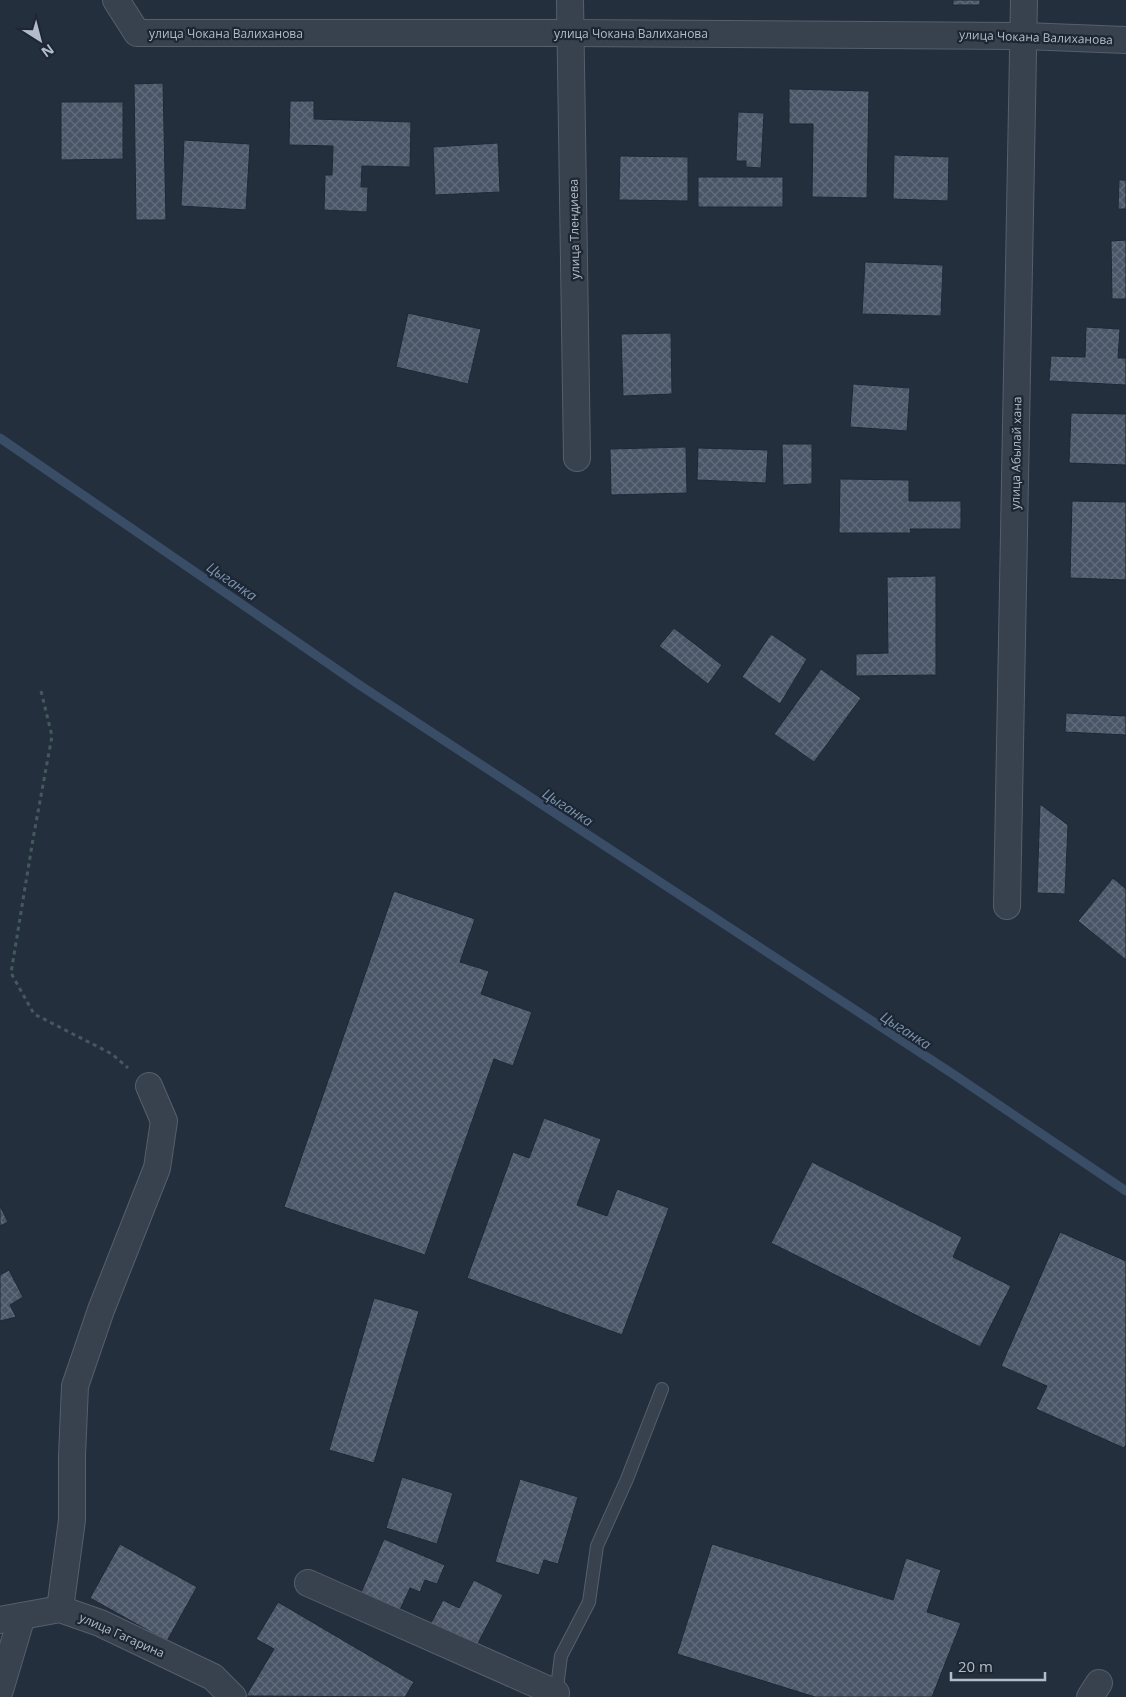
<svg xmlns="http://www.w3.org/2000/svg" width="1126" height="1697" viewBox="0 0 1126 1697" font-family="'Open Sans',sans-serif">
<style>
.lines{fill:none;stroke-linecap:round;stroke-linejoin:round}
.stream{stroke:#3a4d67;stroke-width:9}
.building{fill:url(#building-cross-hatch);stroke:#1f2835}
.lane-casing{stroke:#565f6c;stroke-width:14}
.street-casing{stroke:#565f6c;stroke-width:28}
.path{stroke:#44595c;stroke-width:3;stroke-dasharray:4 4;stroke-linecap:butt}
.lane{stroke:#38414e;stroke-width:12}
.street{stroke:#38414e;stroke-width:26}
.labels{text-anchor:middle;dominant-baseline:central;stroke-width:4.5;stroke-linejoin:round;paint-order:stroke}
.street-label{font-size:12px;fill:#b4bcc9;stroke:#1d2633}
.water-label{font-size:14px;font-style:italic;fill:#7c93b1;stroke:#1d2633}
</style>
<defs>
<pattern id="building-cross-hatch" width="8" height="8" patternUnits="userSpaceOnUse" patternTransform="scale(1.25)"><rect width="8" height="8" fill="#4a5667"/><path d="M0 0l8 8M0 8l8-8" fill="none" stroke="#626c7b"/></pattern>
</defs>
<rect width="100%" height="100%" fill="#242f3e"/>
<g class="lines">
<polyline class="stream" points="0,438 361,686 956,1076 1126,1191"/>
</g>
<g class="building">
<rect x="953" y="0" width="27" height="5"/>
<polygon points="163,83 166,220 136,220 134,84"/>
<polygon points="789,89 869,91 867,198 812,197 813,124 789,124"/>
<polygon points="290,101 314,101 314,119 411,122 410,167 362,166 361,187 368,187 367,212 324,210 325,175 332,175 333,146 289,145"/>
<polygon points="61,102 123,102 123,159 61,160"/>
<polygon points="738,112 764,113 761,168 746,167 746,161 736,161"/>
<polygon points="184,140 250,144 246,210 181,206"/>
<polygon points="498,143 500,192 435,195 433,147"/>
<polygon points="894,155 949,157 948,201 893,199"/>
<polygon points="620,156 688,157 688,201 619,200"/>
<rect x="698" y="177" width="85" height="30"/>
<polygon points="1119,180 1126,180 1126,209 1118,209"/>
<polygon points="1126,240 1126,299 1112,299 1111,241"/>
<polygon points="865,262 943,265 941,316 862,314"/>
<polygon points="408,313 481,329 468,384 396,367"/>
<polygon points="1086,327 1120,329 1118,358 1126,358 1126,385 1049,381 1051,356 1085,357"/>
<polygon points="671,333 672,394 623,396 621,334"/>
<polygon points="853,384 910,388 907,431 850,427"/>
<polygon points="1071,413 1126,414 1126,465 1069,463"/>
<polygon points="782,444 812,444 812,484 783,485"/>
<polygon points="686,447 687,493 611,495 610,449"/>
<polygon points="698,448 768,450 766,483 697,480"/>
<polygon points="840,479 909,480 909,501 961,501 961,529 910,529 911,533 839,533"/>
<polygon points="1072,501 1126,502 1126,580 1070,578"/>
<polygon points="936,576 936,675 856,676 856,654 888,653 887,577"/>
<polygon points="674,628 722,665 708,684 659,646"/>
<polygon points="771,634 807,659 780,704 742,677"/>
<polygon points="821,669 861,698 814,762 774,734"/>
<polygon points="1066,713 1126,716 1126,735 1065,732"/>
<polygon points="1040,804 1068,825 1065,894 1037,893"/>
<polygon points="1113,878 1126,889 1126,960 1078,921"/>
<polygon points="394,891 475,919 460,962 489,971 481,994 532,1012 513,1066 494,1059 425,1255 284,1207"/>
<polygon points="544,1118 601,1139 577,1205 607,1216 617,1189 669,1208 622,1335 467,1278 513,1152 529,1158"/>
<polygon points="812,1162 962,1237 953,1257 1011,1286 980,1347 771,1243"/>
<polygon points="0,1206 8,1222 0,1226"/>
<polygon points="1060,1232 1126,1261 1126,1444 1124,1448 1036,1409 1047,1386 1001,1366"/>
<polygon points="9,1270 23,1297 10,1305 16,1317 0,1321 0,1275"/>
<polygon points="374,1298 419,1311 374,1463 329,1450"/>
<polygon points="402,1477 453,1493 437,1544 386,1528"/>
<polygon points="520,1479 578,1497 558,1564 544,1560 539,1575 495,1562"/>
<polygon points="384,1539 445,1565 437,1584 425,1580 420,1592 410,1588 399,1612 360,1595"/>
<polygon points="120,1544 197,1587 167,1641 90,1598"/>
<polygon points="712,1544 893,1600 906,1558 941,1570 927,1612 961,1623 932,1697 815,1697 677,1654"/>
<polygon points="474,1580 503,1595 475,1649 430,1625 443,1600 459,1608"/>
<polygon points="278,1602 414,1682 405,1697 246,1696 274,1649 256,1639"/>
</g>
<g class="lines">
<g class="lane-casing">
<polyline id="lane" points="556,1695 561,1656 589,1602 597,1546 627,1479 662,1389"/>
</g>
<g class="street-casing">
<g id="street">
<polyline points="116,0 137,33 570,33 1025,36 1126,40"/>
<polyline points="570,0 577,458"/>
<polyline points="1007,906 1024,0"/>
<polyline points="308,1583 556,1693"/>
<polyline points="60,1609 72,1520 72,1456 75,1386 101,1310 157,1168 164,1121 149,1086"/>
<polyline points="0,1620 60,1609 100,1623 213,1677 233,1697"/>
<polyline points="0,1690 22,1616"/>
<polyline points="1090,1697 1099,1683"/>
</g>
</g>
<polyline class="path" points="41,691 52,736 33,839 11,973 34,1014 112,1054 128,1068"/>
<use href="#lane" class="lane"/>
<use href="#street" class="street"/>
</g>
<g class="labels">
<g class="street-label">
<text x="226" y="33">улица Чокана Валиханова</text>
<text x="631" y="33">улица Чокана Валиханова</text>
<text transform="translate(1036 37) rotate(2)">улица Чокана Валиханова</text>
<text transform="translate(574 229) rotate(-91)">улица Тлендиева</text>
<text transform="translate(1016 453) rotate(-89)">улица Абылай хана</text>
<text transform="translate(122 1635) rotate(24)">улица Гагарина</text>
</g>
<g class="water-label">
<text transform="translate(232 581) rotate(34)">Цыганка</text>
<text transform="translate(568 807) rotate(33)">Цыганка</text>
<text transform="translate(906 1030) rotate(33)">Цыганка</text>
</g>
</g>
<g transform="translate(40 40) rotate(144)" stroke="#1d2633" stroke-width="4" paint-order="stroke">
<path d="M0-4L9 19L0 12L-9 19Z" fill="#b4bcc9"/>
<text y="-8" font-size="14" font-weight="bold" text-anchor="middle" fill="#b4bcc9">N</text>
</g>
<path d="M951 1672v8h94v-8" fill="none" stroke="#b4bcc9" stroke-width="2.5"/>
<text x="958" y="1672" font-size="15" fill="#b4bcc9" stroke="#1d2633" stroke-width="4" paint-order="stroke">20 m</text>
</svg>
